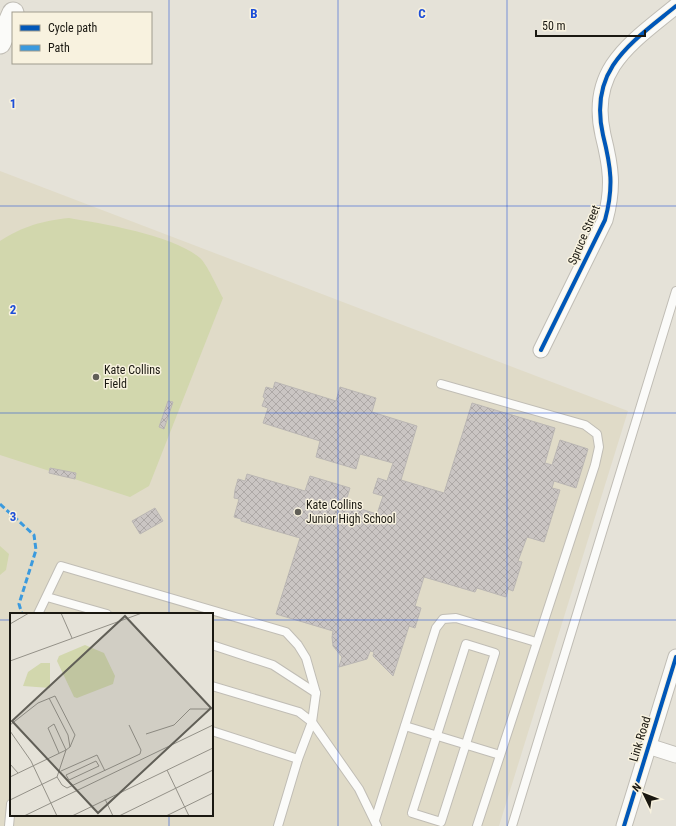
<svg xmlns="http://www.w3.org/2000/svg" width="676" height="826" viewBox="0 0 676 826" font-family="'Roboto Condensed',sans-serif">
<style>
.built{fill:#e0dbc8;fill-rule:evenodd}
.pitch{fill:#d2d7ad}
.building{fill:url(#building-cross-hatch);stroke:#bab6b3}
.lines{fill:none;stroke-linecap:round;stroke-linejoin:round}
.service-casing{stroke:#c0bdb5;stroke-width:10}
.minor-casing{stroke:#c0bdb5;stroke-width:17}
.secondary-casing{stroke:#c0bdb5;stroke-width:23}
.service{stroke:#fbfbf9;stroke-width:8}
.minor{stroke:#fbfbf9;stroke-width:15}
.secondary{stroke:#fbfbf9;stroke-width:21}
.quiet{stroke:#3b9ade;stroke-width:3;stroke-dasharray:6 3;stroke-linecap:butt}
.cycleway-casing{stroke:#f8f2df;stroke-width:6}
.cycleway{stroke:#0057b8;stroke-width:4}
.grid{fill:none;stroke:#1d4ed8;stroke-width:1;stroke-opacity:0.55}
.poi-dot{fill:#615f57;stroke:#f8f2df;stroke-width:1.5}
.labels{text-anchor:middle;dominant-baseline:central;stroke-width:3;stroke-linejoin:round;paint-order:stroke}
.street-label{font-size:12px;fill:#1a1811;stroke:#f8f2df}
.poi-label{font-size:12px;fill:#1a1811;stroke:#f8f2df;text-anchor:start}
.inset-road{fill:none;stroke:#949188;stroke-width:1}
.view{fill:#615f57;fill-opacity:0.15;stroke:#615f57;stroke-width:2}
.inset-edge{fill:none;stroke:#1a1811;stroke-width:2}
.grid-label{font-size:13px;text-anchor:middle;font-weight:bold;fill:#1d4ed8;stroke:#f8f2df;stroke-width:3;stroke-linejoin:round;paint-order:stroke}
</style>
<defs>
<pattern id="building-cross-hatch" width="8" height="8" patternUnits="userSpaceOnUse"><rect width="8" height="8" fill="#cac5c3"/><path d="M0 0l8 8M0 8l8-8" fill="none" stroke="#ada8a6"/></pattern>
</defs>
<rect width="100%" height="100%" fill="#e5e2d8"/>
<path class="built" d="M0,171L628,411L499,826H0ZM11,614H212V815H11Z"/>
<g class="pitch">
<path d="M69,218C104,224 173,235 200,258C207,264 218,289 223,298L149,486L130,497L0,455V241C24,226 41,221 69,218Z"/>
<polygon points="0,546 9,554 6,570 0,575"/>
</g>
<g class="building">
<polygon points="275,382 336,401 340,387 376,398 372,412 417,426 401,480 444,493 472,403 555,428 545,463 552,465 560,440 588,449 576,488 554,481 552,488 560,490 544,542 527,537 518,561 522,562 513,591 508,589 506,597 477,588 475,592 424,577 415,606 421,608 415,628 409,626 393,676 373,656 374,652 370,651 367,659 339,667 342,657 333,646 332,637 333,631 276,614 300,538 241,521 241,519 234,517 239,499 234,498 235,490 238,479 245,481 247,474 305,491 310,476 350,488 345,504 377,514 383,496 373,493 378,478 387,481 393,463 360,454 356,469 316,457 320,441 263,423 268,408 262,406 265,398 263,397 266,387 273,389"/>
<polygon points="168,401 173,402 164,429 159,427"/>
<polygon points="50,468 76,473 75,479 49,473"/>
<polygon points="155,508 163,521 140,534 132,521"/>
</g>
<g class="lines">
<g class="service-casing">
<g id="service">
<polyline points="441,384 585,425 597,434 599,447 595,465 477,826"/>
<polyline points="47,597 107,614"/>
<polyline points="38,614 61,566 286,632 298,645 306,658 316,693 312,722 298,759 278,826"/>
<polygon points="466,644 495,653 441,822 412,813"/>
<polyline points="212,645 273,665 316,693"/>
<polyline points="212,686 299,712 312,722 359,789 377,826"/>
<polyline points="405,726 500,755"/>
<polyline points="212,731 298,759"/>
<polyline points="375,820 436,628 443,619 456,618 536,642"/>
<polyline points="9,826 11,804"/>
<polyline points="512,826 676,291"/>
</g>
</g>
<g class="minor-casing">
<g id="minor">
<path d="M541,350L605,220C614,187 611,167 603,135C588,69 631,43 676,6"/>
<polyline points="648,746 676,755"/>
<polyline points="624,826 676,657"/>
</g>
</g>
<g class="secondary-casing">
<polyline id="secondary" points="0,43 13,13"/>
</g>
<use href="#service" class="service"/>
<use href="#minor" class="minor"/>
<use href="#secondary" class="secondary"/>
<polyline class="quiet" points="0,504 34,535 36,550 19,604 22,614"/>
<g class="cycleway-casing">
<g id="cycleway">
<path d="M541,350L605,220C614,187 611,167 603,135C588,69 631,43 676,6"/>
<polyline points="624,826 676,657"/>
</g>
</g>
<use href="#cycleway" class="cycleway"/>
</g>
<path class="grid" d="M169,0V614M338,0V826M507,0V826M0,206H676M0,413H676M0,620H11M212,620H676M169,815V826"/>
<g class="poi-dot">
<circle cx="96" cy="377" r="4"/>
<circle cx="298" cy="512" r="4"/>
</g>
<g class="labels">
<g class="street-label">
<text transform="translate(584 235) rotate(-67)">Spruce Street</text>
<text transform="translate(640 739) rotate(-73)">Link Road</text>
</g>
<g class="poi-label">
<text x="104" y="370">Kate Collins<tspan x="104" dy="14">Field</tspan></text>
<text x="306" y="505">Kate Collins<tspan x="306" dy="14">Junior High School</tspan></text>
</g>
</g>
<g transform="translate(10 613)">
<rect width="203" height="203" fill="#e5e2d8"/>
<path d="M75,32L94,40L105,63L103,71L67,85L64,84L47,48L49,43ZM31,50H40V75L13,73L18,59Z" fill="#d2d7ad"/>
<path class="inset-road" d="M51,0L62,25M0,11L19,0M0,48L132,0M39,85L58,122L60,134M0,112L28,90L45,83L65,122L60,134L56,137L0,164M0,118L21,148L47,203M136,121L164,112L180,96H203M86,148L89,153L59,167L56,162ZM0,151L8,160M157,157L179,203M51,158L87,142L95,158M47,164L56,137L44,111L38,115L49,140M95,186L103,203M0,187L47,164L52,172L57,175L130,141L131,137L119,112M14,203L203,112M62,203L203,135M109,203L203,157M156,203L203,180"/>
<path class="view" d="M115,3L201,95L88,200L2,108Z"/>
<rect width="203" height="203" class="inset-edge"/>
</g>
<g class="grid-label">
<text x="254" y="18">B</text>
<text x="422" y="18">C</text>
<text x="13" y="108">1</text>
<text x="13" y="314">2</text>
<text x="13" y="521">3</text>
</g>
<rect x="12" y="12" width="140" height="52" fill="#f8f2df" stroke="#9f9b8d"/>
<rect x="20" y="25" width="20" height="6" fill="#0057b8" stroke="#9f9b8d"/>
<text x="48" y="32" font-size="12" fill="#1a1811">Cycle path</text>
<rect x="20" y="45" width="20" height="6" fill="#3b9ade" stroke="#9f9b8d"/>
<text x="48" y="52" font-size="12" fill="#1a1811">Path</text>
<g transform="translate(644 794) rotate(313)" stroke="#f8f2df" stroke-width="3" paint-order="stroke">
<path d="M0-3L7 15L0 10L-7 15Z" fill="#1a1811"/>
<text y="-6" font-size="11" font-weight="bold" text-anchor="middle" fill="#1a1811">N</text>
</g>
<path d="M536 30v6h109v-6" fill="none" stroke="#1a1811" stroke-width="2"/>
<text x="542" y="30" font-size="12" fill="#1a1811" stroke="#f8f2df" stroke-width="3" paint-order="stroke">50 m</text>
</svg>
